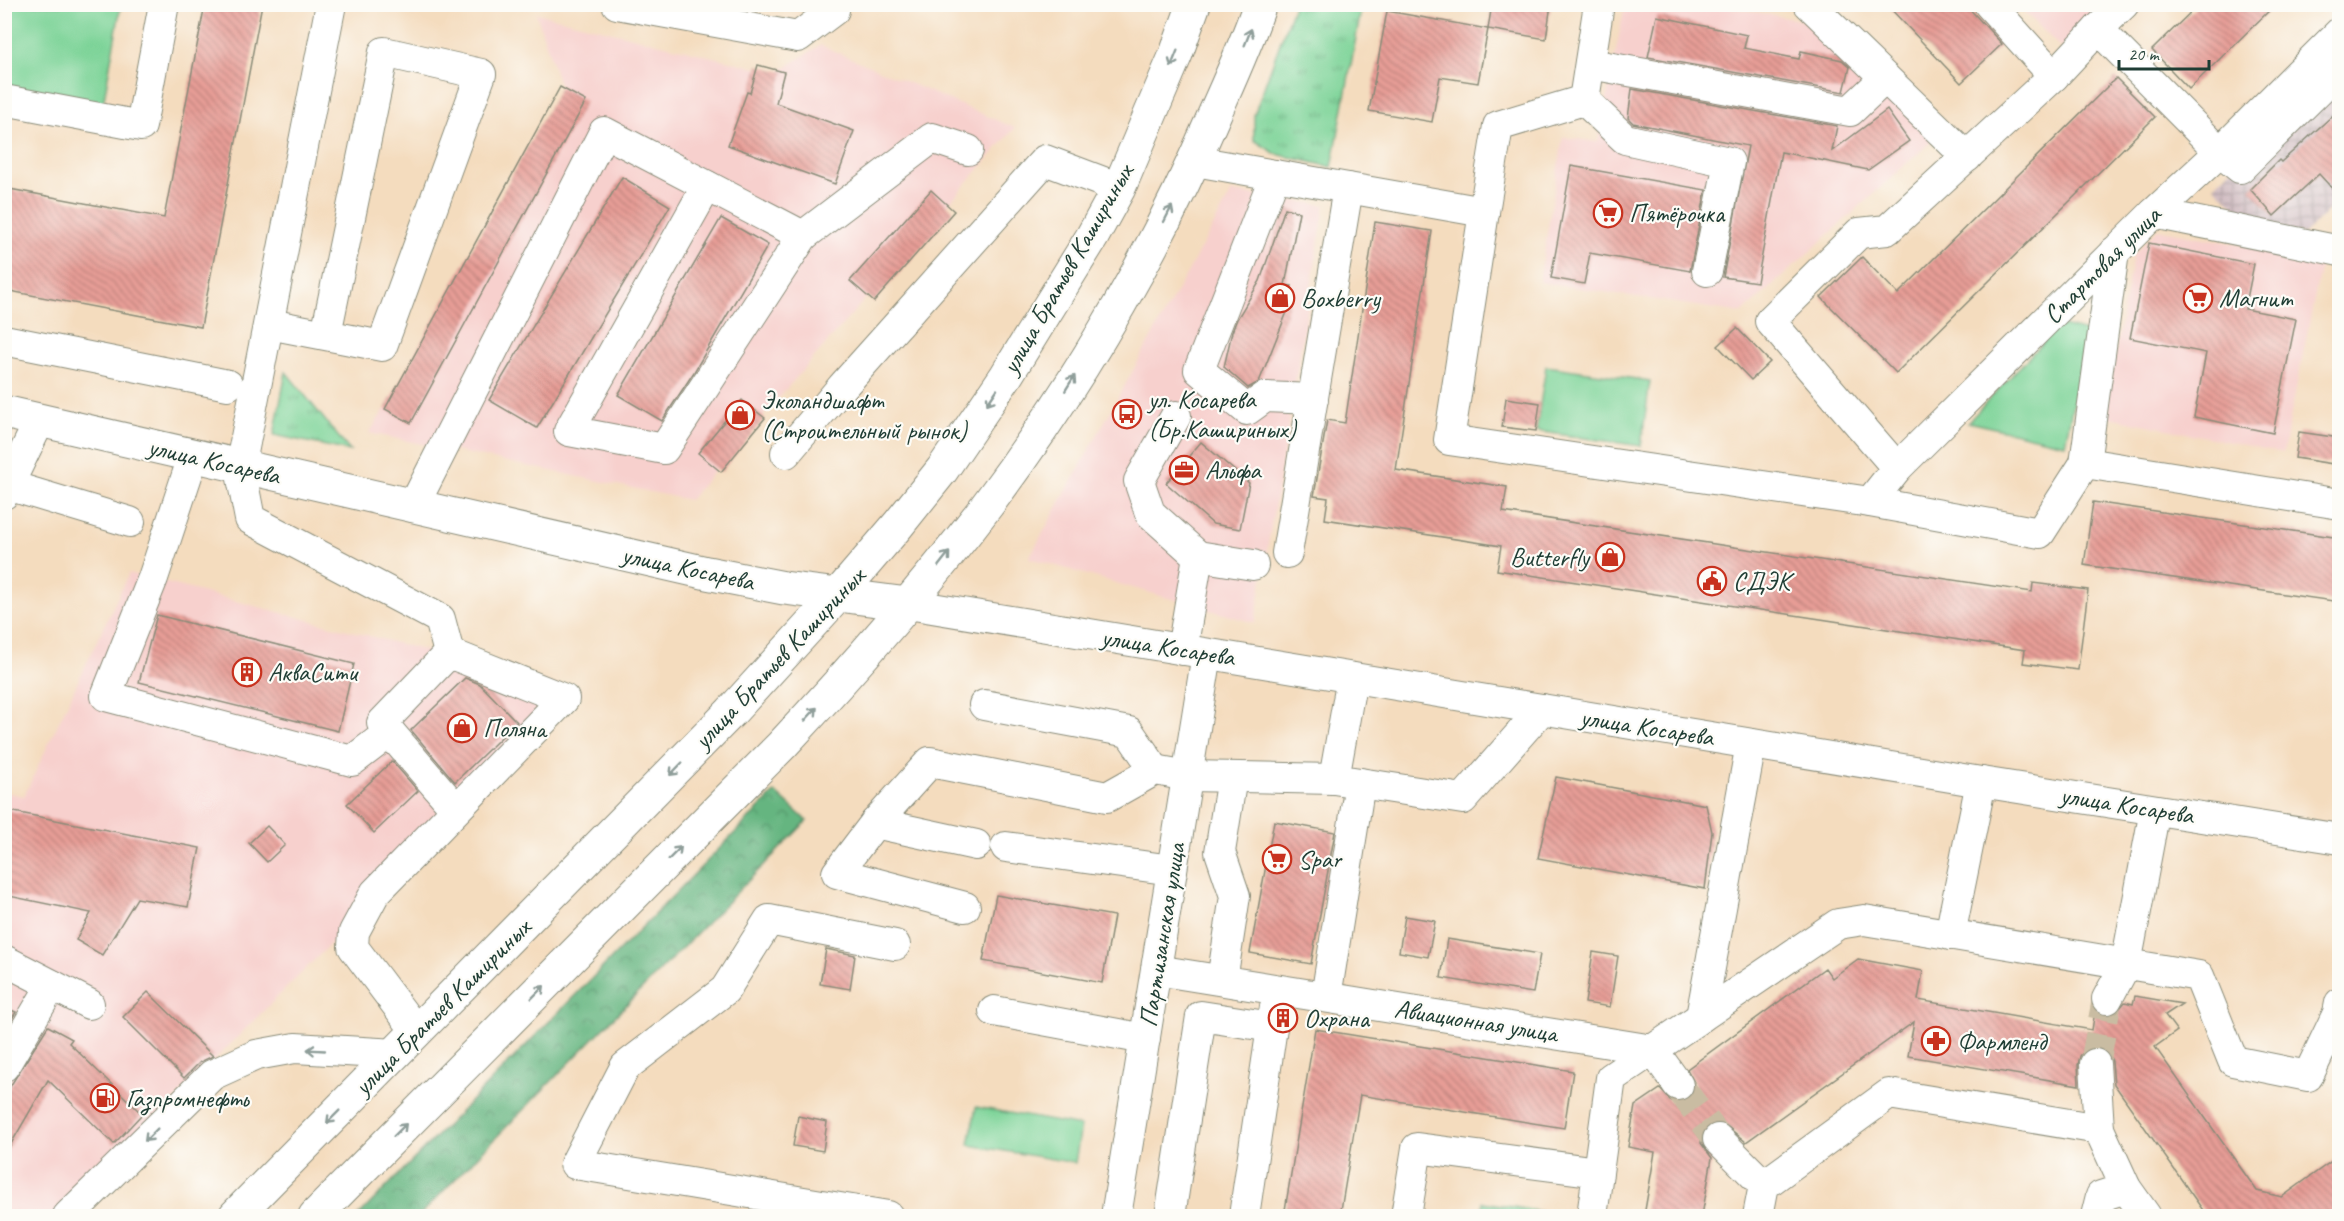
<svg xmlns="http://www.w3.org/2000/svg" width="2344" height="1221" viewBox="0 0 2344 1221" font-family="Caveat,sans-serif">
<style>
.built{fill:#f7d0cd}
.industrial{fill:url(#industrial-grid)}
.grass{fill:url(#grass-tufts);stroke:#4e8866;stroke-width:1.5}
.forest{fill:url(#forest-crowns);stroke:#42795a;stroke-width:1.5}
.park{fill:#7cd397;stroke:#4e8866;stroke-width:1.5}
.building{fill:url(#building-back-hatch)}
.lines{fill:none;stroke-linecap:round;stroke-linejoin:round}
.minor-tunnel{stroke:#c9bca2;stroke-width:30;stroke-dasharray:30 15;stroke-linecap:butt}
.minor-casing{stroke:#8a8c79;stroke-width:32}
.major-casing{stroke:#8a8c79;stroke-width:35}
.minor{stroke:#fff;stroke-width:30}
.major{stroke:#fff;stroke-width:33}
.oneway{stroke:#8f9e9a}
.labels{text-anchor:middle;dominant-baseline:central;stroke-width:4.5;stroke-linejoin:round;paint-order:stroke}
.poi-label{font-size:26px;fill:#1f3d34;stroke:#fdfcf7;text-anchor:start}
.street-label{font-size:26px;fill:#1f3d34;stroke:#fdfcf7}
</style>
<defs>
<pattern id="industrial-grid" width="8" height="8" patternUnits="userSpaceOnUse" patternTransform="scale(1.5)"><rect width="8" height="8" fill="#d2bec3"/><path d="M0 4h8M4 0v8" fill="none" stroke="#aa9c9f"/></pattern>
<pattern id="grass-tufts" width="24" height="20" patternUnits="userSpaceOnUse" patternTransform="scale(1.5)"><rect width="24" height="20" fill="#7cd397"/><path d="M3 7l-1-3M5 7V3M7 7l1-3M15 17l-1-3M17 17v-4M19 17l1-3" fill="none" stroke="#65ac7c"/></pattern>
<pattern id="forest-crowns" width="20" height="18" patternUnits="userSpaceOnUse" patternTransform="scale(1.5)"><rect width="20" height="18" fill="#65b580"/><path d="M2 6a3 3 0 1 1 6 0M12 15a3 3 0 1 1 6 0" fill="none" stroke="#53946a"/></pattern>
<pattern id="building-back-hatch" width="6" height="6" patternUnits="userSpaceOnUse" patternTransform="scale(1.5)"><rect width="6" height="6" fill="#e79d96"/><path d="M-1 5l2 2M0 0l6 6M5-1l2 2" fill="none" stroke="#bb817b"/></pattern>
</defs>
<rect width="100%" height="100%" fill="#fdfcf7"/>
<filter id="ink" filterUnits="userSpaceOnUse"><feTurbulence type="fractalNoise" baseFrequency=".0167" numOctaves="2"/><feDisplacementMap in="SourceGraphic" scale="12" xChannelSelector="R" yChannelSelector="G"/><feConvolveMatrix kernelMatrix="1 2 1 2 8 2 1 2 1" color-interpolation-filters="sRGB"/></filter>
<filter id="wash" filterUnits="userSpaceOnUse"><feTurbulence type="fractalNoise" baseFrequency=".008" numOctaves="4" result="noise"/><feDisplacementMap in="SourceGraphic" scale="24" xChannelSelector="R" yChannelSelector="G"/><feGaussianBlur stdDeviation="1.35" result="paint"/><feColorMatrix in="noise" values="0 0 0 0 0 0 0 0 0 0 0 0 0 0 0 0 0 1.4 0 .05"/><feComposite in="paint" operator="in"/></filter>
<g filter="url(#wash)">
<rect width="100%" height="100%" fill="#f4dcbe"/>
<g class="built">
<polygon points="1625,5 1718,5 1805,21 1934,139 1742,313 1539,282 1563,137 1598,142"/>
<polygon points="2018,5 2106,5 2061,48"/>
<polygon points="536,13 777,73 820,45 1015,128 689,500 369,433 385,409 560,87"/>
<polygon points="1232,192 1325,205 1255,623 1029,558"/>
<polygon points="2157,229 2322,260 2283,453 2104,416 2133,255"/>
<polygon points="129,573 583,692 58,1216 5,1216 4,792 24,796"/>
</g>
<polygon class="industrial" points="2339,61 2339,200 2303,235 2248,219 2214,186"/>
<g class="grass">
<polygon points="1294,5 1362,5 1332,167 1276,154 1254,140 1254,115"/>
<polygon points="286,372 350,451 274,435"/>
</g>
<polygon class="forest" points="775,792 807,821 419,1216 358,1216"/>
<g class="park">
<polygon points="4,5 121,5 102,110 5,93"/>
<polygon points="2059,325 2087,332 2065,444 1968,422"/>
<polygon points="1546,366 1650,381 1641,446 1536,431"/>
<polygon points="976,1107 1081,1126 1075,1163 969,1145"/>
<polygon points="1483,1202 1566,1216 1480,1216"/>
</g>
<g id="blocks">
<g class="building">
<polygon points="205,4 262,4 201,327 4,290 4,188 164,218"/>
<polygon points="1492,4 1551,4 1546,39 1488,29"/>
<polygon points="1886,4 1965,4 2002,44 1961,83"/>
<polygon points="2199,4 2276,4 2189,89 2152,50"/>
<polygon points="1387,11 1488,29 1478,83 1440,77 1432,122 1369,111"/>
<polygon points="1657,16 1747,35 1744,48 1799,59 1801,51 1842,60 1850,67 1844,92 1648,57"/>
<polygon points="758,65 784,72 776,103 854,131 835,184 728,145 747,92 750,93"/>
<polygon points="2116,78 2155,117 1896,373 1821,297 1862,257 1898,294"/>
<polygon points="560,87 586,101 411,423 385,409"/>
<polygon points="1632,89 1837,126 1832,151 1887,110 1909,141 1868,170 1781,152 1757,282 1723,277 1748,146 1633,123 1628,118"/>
<polygon points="2340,109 2340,197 2319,174 2274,216 2250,189 2279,160 2281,162"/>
<polygon points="1571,166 1706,190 1690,271 1590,253 1584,284 1551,278"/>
<polygon points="622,177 670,206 537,428 489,400"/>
<polygon points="931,190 954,211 874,302 850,281"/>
<polygon points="1285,208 1299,212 1285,285 1292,286 1287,312 1259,382 1248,388 1224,367 1232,332 1237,319 1260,281"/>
<polygon points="721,218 768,245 694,372 662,421 618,395"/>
<polygon points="1375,222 1432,231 1396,470 1507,487 1503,512 2032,592 2033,583 2088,590 2078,670 2023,663 2025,650 1497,570 1501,546 1325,519 1328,498 1314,496 1327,420 1345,423"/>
<polygon points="2149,243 2254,264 2245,309 2296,319 2273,433 2194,417 2206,353 2130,338"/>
<polygon points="1737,328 1770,362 1751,380 1718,346"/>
<polygon points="1506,398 1540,403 1536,431 1502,427"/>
<polygon points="742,400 765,418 721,472 698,453"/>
<polygon points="2299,432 2340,438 2340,465 2295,458"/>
<polygon points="1201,442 1249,483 1240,529 1213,524 1166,483"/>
<polygon points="2093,502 2340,538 2340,602 2084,565"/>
<polygon points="157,615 354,664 338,731 139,682"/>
<polygon points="465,678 480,684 517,722 455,782 411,730"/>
<polygon points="392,761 418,791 374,833 347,804"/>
<polygon points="1556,777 1706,805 1712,832 1705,889 1538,858"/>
<polygon points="4,810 200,848 188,907 137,898 102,955 76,940 91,913 4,895"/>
<polygon points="1274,821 1335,832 1311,964 1250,953"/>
<polygon points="267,826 285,845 267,862 249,843"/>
<polygon points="996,895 1114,916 1102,983 983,961"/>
<polygon points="1405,916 1435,921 1428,957 1399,952"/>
<polygon points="1447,939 1540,954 1533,993 1441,978"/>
<polygon points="826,949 855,955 850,989 820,984"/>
<polygon points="1593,952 1618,956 1610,1007 1585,1003"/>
<polygon points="1858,959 1923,971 1918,1000 2092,1030 2095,1011 2107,1016 2115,1014 2125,1002 2133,1004 2135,996 2182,1004 2165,1015 2177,1031 2155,1047 2257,1191 2282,1197 2340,1155 2340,1216 2207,1216 2114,1084 2112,1062 2110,1055 2103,1049 2093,1047 2085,1050 2080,1056 2078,1065 2079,1085 1908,1056 1914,1022 1746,1142 1723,1123 1714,1122 1706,1126 1702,1134 1701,1143 1712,1158 1702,1216 1644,1216 1655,1152 1628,1147 1635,1106 1660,1089 1671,1101 1679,1102 1688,1099 1693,1093 1695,1084 1687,1069 1825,968 1832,978"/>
<polygon points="148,992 213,1056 200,1062 184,1078 123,1017"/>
<polygon points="4,1007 16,1012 4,1031"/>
<polygon points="48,1026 72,1039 69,1043 142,1114 114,1144 48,1080 4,1156 4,1096"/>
<polygon points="1315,1029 1573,1071 1564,1128 1360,1095 1340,1216 1284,1216"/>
<polygon points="798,1116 827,1122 823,1151 793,1146"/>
</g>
</g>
</g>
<g filter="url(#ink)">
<use href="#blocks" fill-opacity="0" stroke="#8a8c79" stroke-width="1.5"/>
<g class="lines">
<g class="minor-tunnel">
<polyline points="2095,1064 2107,999"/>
<polyline points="1678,1085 1718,1139"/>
</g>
<g class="minor-casing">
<g id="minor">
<polyline points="331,4 240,468 250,519 440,619 449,653"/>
<polyline points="617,4 798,37 834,10 835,4"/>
<polyline points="1809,4 1967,157"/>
<polyline points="1989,4 2054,76 2098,29 2220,152 2240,168 2340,69"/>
<polyline points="2098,29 2124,4"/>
<polyline points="1590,64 1850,111 1885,78"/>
<polyline points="4,100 141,126 164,4"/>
<polyline points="1584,100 1625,139 1729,162 1707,271"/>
<polyline points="1195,161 1484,212 1449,440 1870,502 2040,533 2085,463 2340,504"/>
<polyline points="1275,175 1199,370 1247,410 1265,397 1313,399"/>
<polyline points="707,186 569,431 664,449 803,236"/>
<polyline points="1484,212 1498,126 1584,100 1599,4"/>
<polyline points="2154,213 2340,251"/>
<polyline points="269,324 382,346 481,74 384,52 326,334"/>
<polyline points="4,340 228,385"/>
<polyline points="1176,416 1139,481 1150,513 1198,556 1253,565"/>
<polyline points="786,453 842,387 1045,160 1119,188"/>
<polyline points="193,457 153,578 106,696 352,761 390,732"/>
<polyline points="2085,463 2114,252"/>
<polyline points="1897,468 1770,321 1859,233 1887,230 2054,76"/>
<polyline points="4,484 130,522"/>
<polyline points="4,494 40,420"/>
<polyline points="1870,502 1897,468 2154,213 2220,152 2340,32"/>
<polyline points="413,507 604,132 803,236 932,138 968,150"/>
<polyline points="1287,553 1348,188"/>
<polyline points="908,604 1981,782 2340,839"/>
<polyline points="1182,650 1198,556"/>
<polyline points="984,705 1129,732 1155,770"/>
<polyline points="1334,779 1352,678"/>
<polyline points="875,823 976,845"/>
<polyline points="1006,847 1172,870"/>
<polyline points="965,907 837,873 875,823 930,762 1107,797 1155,770 1188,776 1334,779 1463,799 1542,709"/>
<polyline points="1950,935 1981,782"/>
<polyline points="4,960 89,1004"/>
<polyline points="1156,970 1653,1050 1678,1085"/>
<polyline points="1222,980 1235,896 1220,852 1232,777"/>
<polyline points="1326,997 1360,783"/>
<polyline points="2107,999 2126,964 2155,810"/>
<polyline points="994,1011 1145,1039"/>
<polyline points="1701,1017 1751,744"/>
<polyline points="417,1032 353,947 354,932 375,893 564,699 449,653 382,723 456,809"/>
<polyline points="2095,1064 2099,1129"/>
<polyline points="4,1066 52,985"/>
<polyline points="1718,1139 1764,1185"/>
<polyline points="68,1216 212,1075 256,1055 295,1048 396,1054"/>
<polyline points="888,1216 575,1164 625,1067 725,990 769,920 895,945"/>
<polyline points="1116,1216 1207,654"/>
<polyline points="1173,1216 1170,1216 1201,1016 1272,1027"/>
<polyline points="1244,1216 1275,1007"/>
<polyline points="1406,1216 1417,1148 1598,1172"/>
<polyline points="1592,1216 1611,1078 1838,924 1864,920 2199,976 2233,1061 2308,1076 2338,1013 2340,1003"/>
<polyline points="1758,1216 1764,1185 1889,1094 2099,1129 2126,1188 2146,1216"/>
<polyline points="2096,1216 2101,1196 2126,1188"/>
</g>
</g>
<g class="major-casing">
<g id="major">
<polyline points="4,412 707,573 784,588 908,604"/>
<polyline points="235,1216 731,712 838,595 898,525 942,470 1006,376 1092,237 1119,188 1176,54 1194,4"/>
<path d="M315,1216L782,745C854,668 924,588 988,504C1078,384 1156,251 1215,113C1231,77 1247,42 1260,4"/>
</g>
</g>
<use href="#minor" class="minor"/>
<use href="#major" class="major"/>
</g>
<defs><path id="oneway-shaft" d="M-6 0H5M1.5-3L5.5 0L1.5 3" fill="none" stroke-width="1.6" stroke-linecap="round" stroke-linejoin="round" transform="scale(1.5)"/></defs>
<g class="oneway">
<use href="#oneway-shaft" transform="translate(1248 37) rotate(-68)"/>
<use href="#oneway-shaft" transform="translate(1174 59) rotate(112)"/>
<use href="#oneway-shaft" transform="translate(1168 214) rotate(-63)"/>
<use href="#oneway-shaft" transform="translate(1070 383) rotate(-58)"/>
<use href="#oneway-shaft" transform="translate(992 397) rotate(124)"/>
<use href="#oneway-shaft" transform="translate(944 559) rotate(-52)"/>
<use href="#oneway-shaft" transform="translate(811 714) rotate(-47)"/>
<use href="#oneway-shaft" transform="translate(676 769) rotate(134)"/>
<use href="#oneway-shaft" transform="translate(675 853) rotate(-45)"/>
<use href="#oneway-shaft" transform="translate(538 992) rotate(-45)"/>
<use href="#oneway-shaft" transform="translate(316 1050) rotate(-177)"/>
<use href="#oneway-shaft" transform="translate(333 1117) rotate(135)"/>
<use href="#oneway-shaft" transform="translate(400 1130) rotate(-45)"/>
<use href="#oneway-shaft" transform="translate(151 1135) rotate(135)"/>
</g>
</g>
<defs>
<g id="supermarket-ring" transform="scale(1.5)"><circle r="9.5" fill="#fdfcf7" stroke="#c8321e" stroke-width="1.5"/><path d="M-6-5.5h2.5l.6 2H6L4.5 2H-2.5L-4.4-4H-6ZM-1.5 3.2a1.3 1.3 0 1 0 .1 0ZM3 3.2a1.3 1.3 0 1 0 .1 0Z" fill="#c8321e"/></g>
<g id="shop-ring" transform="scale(1.5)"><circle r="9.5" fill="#fdfcf7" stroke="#c8321e" stroke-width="1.5"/><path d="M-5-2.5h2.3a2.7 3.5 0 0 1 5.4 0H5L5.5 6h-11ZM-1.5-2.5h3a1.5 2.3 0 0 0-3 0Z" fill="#c8321e"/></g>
<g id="bus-ring" transform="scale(1.5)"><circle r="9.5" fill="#fdfcf7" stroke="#c8321e" stroke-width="1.5"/><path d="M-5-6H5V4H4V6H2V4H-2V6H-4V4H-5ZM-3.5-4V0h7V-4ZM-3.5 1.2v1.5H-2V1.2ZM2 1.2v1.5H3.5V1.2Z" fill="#c8321e"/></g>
<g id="office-ring" transform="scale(1.5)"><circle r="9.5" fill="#fdfcf7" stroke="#c8321e" stroke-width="1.5"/><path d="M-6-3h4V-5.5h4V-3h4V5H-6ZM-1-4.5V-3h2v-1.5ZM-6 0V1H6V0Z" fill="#c8321e"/></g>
<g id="civic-ring" transform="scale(1.5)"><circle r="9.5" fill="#fdfcf7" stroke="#c8321e" stroke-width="1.5"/><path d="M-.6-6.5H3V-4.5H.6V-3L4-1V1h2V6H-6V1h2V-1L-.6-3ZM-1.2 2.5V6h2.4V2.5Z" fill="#c8321e"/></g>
<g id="building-ring" transform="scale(1.5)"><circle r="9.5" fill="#fdfcf7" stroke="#c8321e" stroke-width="1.5"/><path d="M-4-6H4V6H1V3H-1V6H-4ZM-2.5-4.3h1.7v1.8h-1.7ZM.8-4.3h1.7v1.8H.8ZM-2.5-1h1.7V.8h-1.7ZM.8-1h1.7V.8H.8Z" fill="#c8321e"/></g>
<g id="pharmacy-ring" transform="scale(1.5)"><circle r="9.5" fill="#fdfcf7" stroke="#c8321e" stroke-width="1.5"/><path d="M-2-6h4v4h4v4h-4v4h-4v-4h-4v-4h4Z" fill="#c8321e"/></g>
<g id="fuel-ring" transform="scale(1.5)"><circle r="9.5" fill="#fdfcf7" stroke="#c8321e" stroke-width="1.5"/><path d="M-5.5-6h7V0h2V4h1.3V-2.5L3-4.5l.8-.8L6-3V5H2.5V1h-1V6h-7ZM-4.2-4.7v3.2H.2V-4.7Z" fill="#c8321e"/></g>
</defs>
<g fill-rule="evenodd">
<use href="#supermarket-ring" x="1608" y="213"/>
<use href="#shop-ring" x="1280" y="298"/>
<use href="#supermarket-ring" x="2198" y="298"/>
<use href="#bus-ring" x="1127" y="414"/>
<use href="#shop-ring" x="740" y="415"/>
<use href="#office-ring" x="1184" y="470"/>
<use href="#shop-ring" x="1610" y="557"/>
<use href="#civic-ring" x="1712" y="581"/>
<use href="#building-ring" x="247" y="672"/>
<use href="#shop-ring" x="462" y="728"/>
<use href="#supermarket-ring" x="1277" y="859"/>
<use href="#building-ring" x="1283" y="1018"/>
<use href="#pharmacy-ring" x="1936" y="1041"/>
<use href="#fuel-ring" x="105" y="1098"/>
</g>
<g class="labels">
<g class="poi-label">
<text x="1629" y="213">Пятёрочка</text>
<text x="1301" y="298">Boxberry</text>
<text x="2219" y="298">Магнит</text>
<text x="1148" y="399">ул. Косарева<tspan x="1148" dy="30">(Бр.Кашириных)</tspan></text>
<text x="761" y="400">Эколандшафт<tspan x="761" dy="30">(Строительный рынок)</tspan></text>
<text x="1205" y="470">Альфа</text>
<text x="1589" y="557" text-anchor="end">Butterfly</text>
<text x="1733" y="581">СДЭК</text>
<text x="268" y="672">АкваСити</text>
<text x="483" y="728">Поляна</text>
<text x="1298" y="859">Spar</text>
<text x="1304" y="1018">Охрана</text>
<text x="1957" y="1041">Фармленд</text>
<text x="126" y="1098">Газпромнефть</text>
</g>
<g class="street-label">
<text transform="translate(2102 265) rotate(-45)">Стартовая улица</text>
<text transform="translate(1067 269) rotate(-60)">улица Братьев Кашириных</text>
<text transform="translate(214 461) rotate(13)">улица Косарева</text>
<text transform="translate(688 568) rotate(12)">улица Косарева</text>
<text transform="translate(1168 647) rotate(9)">улица Косарева</text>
<text transform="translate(779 658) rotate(-47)">улица Братьев Кашириных</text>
<text transform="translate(1647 727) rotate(9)">улица Косарева</text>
<text transform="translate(2127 805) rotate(9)">улица Косарева</text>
<text transform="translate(1162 935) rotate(-81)">Партизанская улица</text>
<text transform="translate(442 1007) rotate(-45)">улица Братьев Кашириных</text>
<text transform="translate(1476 1021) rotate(9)">Авиационная улица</text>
</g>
</g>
<rect width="2344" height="1221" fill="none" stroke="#fdfcf7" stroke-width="24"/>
<path d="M2119 60v9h90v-9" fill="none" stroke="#1f3d34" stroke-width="3"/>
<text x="2128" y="60" font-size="18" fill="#1f3d34" stroke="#fdfcf7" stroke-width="4.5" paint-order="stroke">20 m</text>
</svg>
